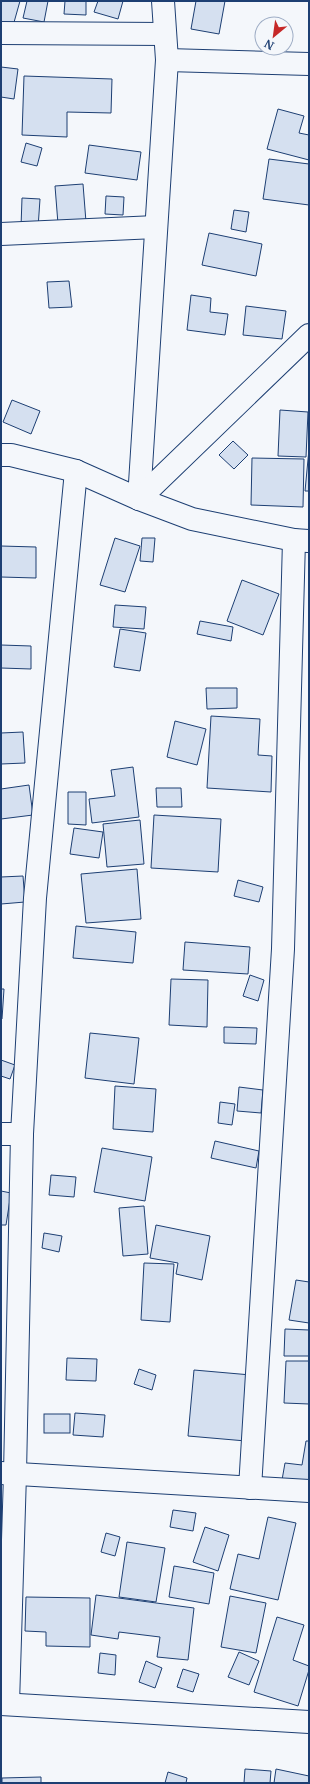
<svg xmlns="http://www.w3.org/2000/svg" width="310" height="1784" viewBox="0 0 310 1784" font-family="Merriweather,serif">
<style>
.building{fill:#d5e0f0;stroke:#1d3f73}
.lines{fill:none;stroke-linecap:round;stroke-linejoin:round}
.minor-casing{stroke:#1d3f73;stroke-width:24}
.minor{stroke:#f4f7fb;stroke-width:22}
</style>
<rect width="100%" height="100%" fill="#f4f7fb"/>
<g class="building">
<polygon points="1,1 20,1 11,33 1,30"/>
<polygon points="27,1 48,1 44,22 23,18"/>
<polygon points="65,1 86,1 86,15 64,14"/>
<polygon points="98,1 123,1 118,19 94,12"/>
<polygon points="196,1 225,1 219,34 191,29"/>
<polygon points="1,67 18,69 14,99 1,97"/>
<polygon points="24,76 112,79 111,113 67,112 67,137 22,135"/>
<polygon points="278,109 304,116 299,133 309,135 309,160 267,149"/>
<polygon points="26,143 42,148 37,166 21,162"/>
<polygon points="89,145 141,152 137,180 85,173"/>
<polygon points="269,159 309,164 309,205 263,199"/>
<polygon points="83,184 86,222 58,224 55,186"/>
<polygon points="106,196 124,197 123,215 105,214"/>
<polygon points="22,198 40,199 38,228 21,227"/>
<polygon points="234,210 249,212 246,232 231,229"/>
<polygon points="209,233 262,244 256,276 202,265"/>
<polygon points="69,281 72,307 49,308 47,282"/>
<polygon points="191,295 211,298 210,312 228,314 225,335 187,330"/>
<polygon points="246,306 286,311 282,339 243,335"/>
<polygon points="12,400 40,411 31,434 3,422"/>
<polygon points="280,410 308,412 306,457 278,456"/>
<polygon points="233,441 248,455 234,469 219,455"/>
<polygon points="309,449 309,491 305,491"/>
<polygon points="252,458 304,459 303,507 251,505"/>
<polygon points="115,538 140,546 125,592 100,585"/>
<polygon points="142,538 155,538 153,562 140,561"/>
<polygon points="1,546 36,547 36,578 1,577"/>
<polygon points="242,580 279,594 263,635 227,621"/>
<polygon points="115,605 146,607 144,629 113,627"/>
<polygon points="200,621 233,627 231,641 197,634"/>
<polygon points="120,629 146,633 140,671 114,667"/>
<polygon points="1,645 31,646 31,669 1,668"/>
<polygon points="206,688 237,688 237,708 207,709"/>
<polygon points="211,716 260,719 258,755 272,756 271,792 207,788"/>
<polygon points="175,721 206,729 197,765 167,757"/>
<polygon points="23,732 25,763 1,764 1,733"/>
<polygon points="133,767 139,817 92,823 89,799 115,796 111,770"/>
<polygon points="29,785 33,815 1,819 1,789"/>
<polygon points="156,788 181,788 182,807 157,807"/>
<polygon points="68,792 86,792 86,825 68,824"/>
<polygon points="154,815 221,819 218,872 151,868"/>
<polygon points="140,820 144,864 107,867 103,824"/>
<polygon points="74,828 103,832 99,858 70,854"/>
<polygon points="137,869 141,919 86,923 81,874"/>
<polygon points="23,876 25,902 1,904 1,877"/>
<polygon points="238,880 263,887 259,902 234,896"/>
<polygon points="76,926 136,932 133,963 73,958"/>
<polygon points="185,942 250,947 248,974 183,970"/>
<polygon points="250,975 264,980 258,1001 243,996"/>
<polygon points="171,979 208,980 207,1027 169,1025"/>
<polygon points="1,989 4,989 2,1019 1,1019"/>
<polygon points="224,1027 257,1028 256,1044 224,1043"/>
<polygon points="90,1033 139,1038 134,1084 85,1078"/>
<polygon points="1,1060 15,1065 10,1079 1,1076"/>
<polygon points="115,1086 156,1089 153,1132 113,1129"/>
<polygon points="239,1087 263,1090 261,1113 237,1111"/>
<polygon points="220,1102 235,1104 232,1125 218,1123"/>
<polygon points="215,1141 259,1151 256,1168 211,1158"/>
<polygon points="102,1148 152,1157 145,1201 94,1192"/>
<polygon points="51,1175 76,1177 74,1197 49,1195"/>
<polygon points="1,1191 11,1193 6,1225 1,1225"/>
<polygon points="144,1206 148,1254 123,1256 119,1208"/>
<polygon points="156,1225 210,1236 202,1280 176,1274 178,1263 150,1258"/>
<polygon points="44,1233 62,1236 59,1252 42,1248"/>
<polygon points="144,1263 174,1264 170,1322 141,1320"/>
<polygon points="296,1280 309,1282 309,1323 289,1320"/>
<polygon points="285,1329 309,1330 309,1356 284,1356"/>
<polygon points="67,1358 97,1359 96,1381 66,1380"/>
<polygon points="286,1361 309,1361 309,1404 284,1403"/>
<polygon points="139,1369 156,1375 152,1390 134,1384"/>
<polygon points="194,1370 251,1375 246,1441 188,1436"/>
<polygon points="75,1413 105,1415 103,1437 73,1435"/>
<rect x="44" y="1414" width="26" height="19"/>
<polygon points="306,1441 309,1441 309,1484 282,1480 285,1463 302,1465"/>
<polygon points="173,1510 196,1513 193,1531 170,1527"/>
<polygon points="268,1517 296,1523 278,1600 230,1589 238,1554 259,1559"/>
<polygon points="205,1527 229,1535 218,1571 193,1562"/>
<polygon points="106,1533 120,1537 115,1556 101,1552"/>
<polygon points="127,1542 165,1548 156,1602 119,1597"/>
<polygon points="174,1566 214,1573 209,1604 169,1597"/>
<polygon points="96,1595 194,1608 188,1660 157,1657 160,1637 119,1632 118,1639 91,1635"/>
<polygon points="230,1596 266,1603 256,1653 221,1647"/>
<polygon points="26,1597 90,1598 90,1647 46,1646 46,1632 25,1631"/>
<polygon points="277,1617 304,1625 293,1660 309,1666 309,1670 298,1706 254,1692"/>
<polygon points="239,1652 259,1661 249,1685 228,1677"/>
<polygon points="100,1653 116,1655 115,1675 98,1673"/>
<polygon points="146,1661 162,1668 155,1688 139,1682"/>
<polygon points="183,1669 199,1674 193,1692 177,1687"/>
<polygon points="245,1769 271,1771 270,1783 244,1783"/>
<polygon points="276,1769 309,1776 309,1783 274,1783"/>
<polygon points="168,1772 187,1778 186,1783 165,1783"/>
<polygon points="41,1777 41,1783 2,1783 2,1778"/>
</g>
<g class="lines">
<g class="minor-casing">
<g id="minor">
<polyline points="1,33 165,34"/>
<polyline points="167,60 309,64"/>
<polyline points="1,234 156,227"/>
<polyline points="1,455 11,455 76,471 139,499 192,519 294,540 308,541"/>
<polyline points="139,499 167,60 163,1"/>
<polyline points="139,499 309,335"/>
<polyline points="1,1134 22,1134"/>
<polyline points="1,1473 309,1491"/>
<polyline points="250,1488 283,949 294,540"/>
<polyline points="1,1704 309,1722"/>
<polyline points="8,1704 15,1474 22,1134 35,898 76,471"/>
</g>
</g>
<use href="#minor" class="minor"/>
</g>
<rect width="310" height="1784" fill="none" stroke="#1d3f73" stroke-width="4"/>
<g transform="translate(274 36) rotate(209)"><circle r="19" fill="#f4f7fb" stroke="#9eadc5"/>
<path d="M0-3L7 15L0 10L-7 15Z" fill="#c62828"/>
<text y="-6" font-size="11" font-weight="bold" text-anchor="middle" fill="#1d3f73">N</text>
</g>
</svg>
